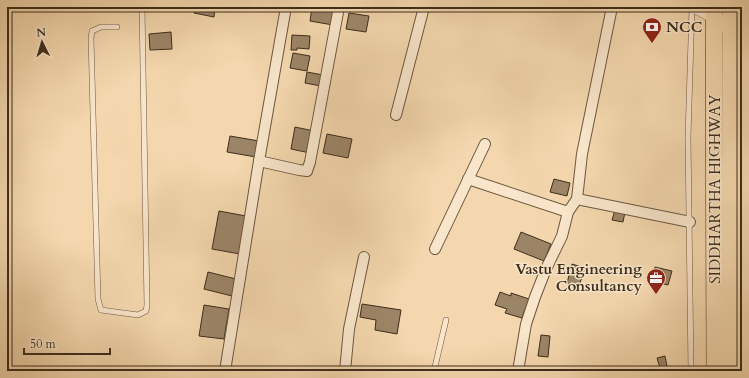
<svg xmlns="http://www.w3.org/2000/svg" width="749" height="378" viewBox="0 0 749 378" font-family="Cardo,serif">
<style>
.building{fill:#9c8567;stroke:#3c2d1b}
.lines{fill:none;stroke-linecap:round;stroke-linejoin:round}
.service-casing{stroke:#6a5840;stroke-width:6}
.minor-casing{stroke:#6a5840;stroke-width:12}
.tertiary-casing{stroke:#6a5840;stroke-width:14}
.trunk-casing{stroke:#3c2d1b;stroke-width:18}
.service{stroke:#f8e5ca;stroke-width:5}
.minor{stroke:#f8e5ca;stroke-width:10}
.tertiary{stroke:#f8e5ca;stroke-width:13}
.trunk{stroke:#f4d7ae;stroke-width:17}
.labels{text-anchor:middle;dominant-baseline:central;stroke-width:3;stroke-linejoin:round;paint-order:stroke}
.poi-label{font-size:15px;font-weight:bold;fill:#3c2d1b;stroke:#f8e5ca;text-anchor:start}
.street-label{font-size:15px;fill:#3c2d1b;stroke:#f8e5ca}
</style>
<rect width="100%" height="100%" fill="#f4d7ae"/>
<filter id="stains"><feTurbulence type="fractalNoise" baseFrequency=".005" numOctaves="4"/><feColorMatrix values="0 0 0 0 .2 0 0 0 0 .09 0 0 0 0 .02 0 0 0 .5 -.17"/></filter>
<radialGradient id="worn" r=".72"><stop offset=".6" stop-color="#630" stop-opacity="0"/><stop offset="1" stop-color="#630" stop-opacity=".3"/></radialGradient>
<g class="building">
<polygon points="195,7 215,7 214,17 194,13"/>
<polygon points="312,7 336,7 333,25 310,21"/>
<polygon points="434,7 444,7 443,10"/>
<polygon points="349,13 369,16 366,32 346,29"/>
<polygon points="171,32 172,49 150,50 149,34"/>
<polygon points="292,35 310,36 309,49 297,48 297,50 291,50"/>
<polygon points="293,53 310,56 307,71 290,68"/>
<polygon points="307,72 323,75 321,86 305,83"/>
<polygon points="295,127 314,131 310,153 291,149"/>
<polygon points="327,134 352,139 348,158 323,153"/>
<polygon points="230,136 259,141 256,157 227,152"/>
<polygon points="554,179 570,183 567,196 550,192"/>
<polygon points="615,210 625,212 623,222 612,220"/>
<polygon points="219,211 246,216 240,254 212,249"/>
<polygon points="521,232 551,244 544,261 514,249"/>
<polygon points="572,264 585,268 579,286 567,283"/>
<polygon points="655,267 672,271 668,285 651,281"/>
<polygon points="208,272 236,279 232,296 204,289"/>
<polygon points="500,292 511,296 511,293 529,299 522,318 505,313 507,309 495,305"/>
<polygon points="362,304 401,310 397,334 375,330 376,320 360,317"/>
<polygon points="204,305 229,309 224,339 199,336"/>
<polygon points="541,335 550,336 548,357 538,356"/>
<polygon points="665,356 667,366 660,368 657,358"/>
</g>
<g class="lines">
<g class="service-casing">
<g id="service">
<polyline points="117,27 101,27 92,31 91,38 98,299 101,310 138,315 146,311 147,305 142,7"/>
<polyline points="434,371 446,320"/>
<polyline points="691,371 688,137 692,7"/>
</g>
</g>
<g class="minor-casing">
<g id="minor">
<polyline points="396,115 424,7"/>
<polyline points="259,161 299,170 307,171 310,162 339,7"/>
<polyline points="468,179 568,212"/>
<polyline points="577,199 690,222"/>
<polyline points="435,249 485,144"/>
<polyline points="225,371 259,161 286,7"/>
<polyline points="345,371 349,329 364,257"/>
<polyline points="518,371 526,324 535,297 546,269 562,236 568,212 577,199 582,154 612,7"/>
</g>
</g>
<g class="tertiary-casing">
<polyline id="tertiary" points="696,7 714,17 731,30 742,32"/>
</g>
<g class="trunk-casing">
<g id="trunk">
<polyline points="714,7 715,371"/>
<polyline points="731,7 731,371"/>
</g>
</g>
<use href="#service" class="service"/>
<use href="#minor" class="minor"/>
<use href="#tertiary" class="tertiary"/>
<use href="#trunk" class="trunk"/>
</g>
<defs>
<g id="bank-pin" transform="scale(1)"><path d="M0 17L-7.5 6A9.5 9.5 0 1 1 7.5 6Z" fill="#8f2418" stroke="#f8e5ca"/><path d="M-6-4H6V4H-6ZM0-2.3a2.3 2.3 0 1 0 0 4.6a2.3 2.3 0 1 0 0-4.6Z" fill="#fff"/></g>
<g id="office-pin" transform="scale(1)"><path d="M0 17L-7.5 6A9.5 9.5 0 1 1 7.5 6Z" fill="#8f2418" stroke="#f8e5ca"/><path d="M-6-3h4V-5.5h4V-3h4V5H-6ZM-1-4.5V-3h2v-1.5ZM-6 0V1H6V0Z" fill="#fff"/></g>
</defs>
<g fill-rule="evenodd">
<use href="#bank-pin" x="652" y="27"/>
<use href="#office-pin" x="656" y="278"/>
</g>
<g class="labels">
<g class="poi-label">
<text x="666" y="27">NCC</text>
<text x="642" y="269" text-anchor="end">Vastu Engineering<tspan x="642" dy="17">Consultancy</tspan></text>
</g>
<g class="street-label">
<text transform="translate(715 189) rotate(-90)">SIDDHARTHA HIGHWAY</text>
</g>
</g>
<rect width="749" height="378" fill="none" stroke="#f4d7ae" stroke-width="24"/>
<rect x="8" y="8" width="733" height="362" fill="none" stroke="#3c2d1b" stroke-width="2"/>
<rect x="12" y="12" width="725" height="354" fill="none" stroke="#3c2d1b"/>
<g transform="translate(42 42) rotate(355)" stroke="#f8e5ca" stroke-width="3" paint-order="stroke">
<path d="M0-3L7 15L0 10L-7 15Z" fill="#3c2d1b"/>
<text y="-6" font-size="11" font-weight="bold" text-anchor="middle" fill="#3c2d1b">N</text>
</g>
<path d="M24 348v6h86v-6" fill="none" stroke="#3c2d1b" stroke-width="2"/>
<text x="30" y="348" font-size="12" fill="#3c2d1b" stroke="#f8e5ca" stroke-width="3" paint-order="stroke">50 m</text>
<rect width="100%" height="100%" filter="url(#stains)"/>
<rect width="100%" height="100%" fill="url(#worn)"/>
</svg>
